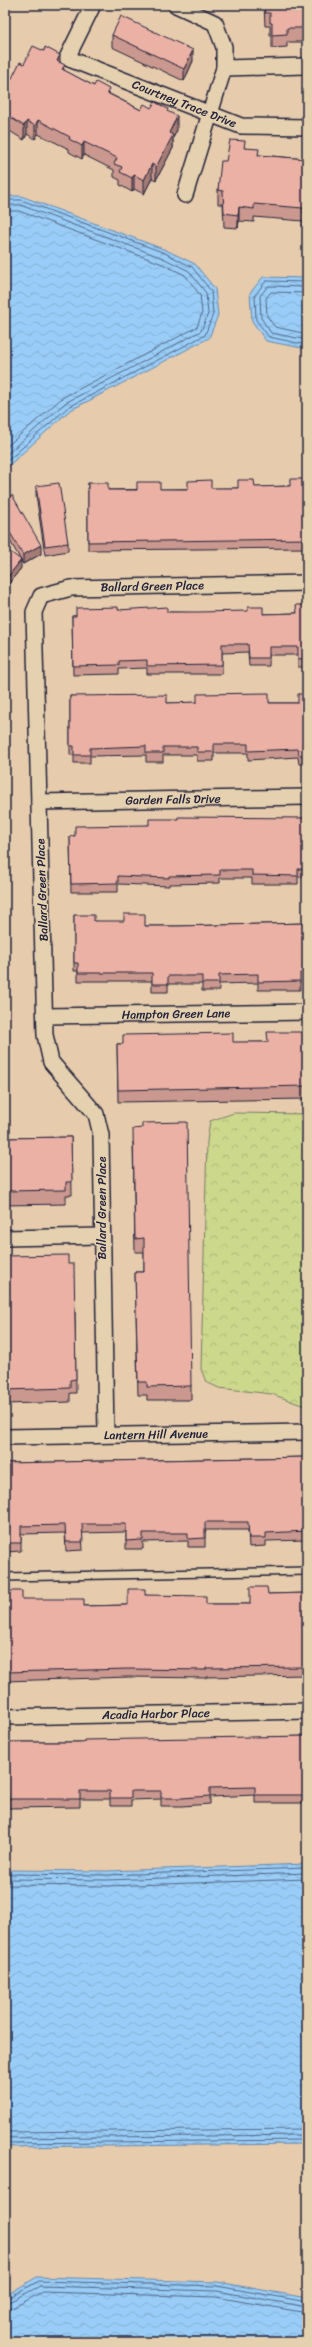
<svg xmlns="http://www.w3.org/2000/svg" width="312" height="2347" viewBox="0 0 312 2347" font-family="Sriracha,sans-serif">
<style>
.forest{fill:url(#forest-crowns);stroke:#777d64}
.water{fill:url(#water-waves);stroke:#6989ac}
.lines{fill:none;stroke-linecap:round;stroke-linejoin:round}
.shore{stroke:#526686;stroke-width:1}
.lane-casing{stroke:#22223b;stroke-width:10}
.street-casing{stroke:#22223b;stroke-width:18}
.lane{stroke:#e5d1af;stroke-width:7}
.street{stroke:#e5d1af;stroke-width:15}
.wall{fill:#ca988e;stroke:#22223b}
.shaded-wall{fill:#a47c74;stroke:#22223b}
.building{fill:#ebb1a5;stroke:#22223b}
.labels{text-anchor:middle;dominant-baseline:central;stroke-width:3;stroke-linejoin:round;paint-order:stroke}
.street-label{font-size:12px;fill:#22223b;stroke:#e5d1af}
</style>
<defs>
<pattern id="forest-crowns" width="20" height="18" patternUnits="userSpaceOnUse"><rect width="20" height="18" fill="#ccd88c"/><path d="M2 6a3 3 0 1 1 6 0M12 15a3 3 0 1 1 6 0" fill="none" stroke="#afb97a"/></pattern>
<pattern id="water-waves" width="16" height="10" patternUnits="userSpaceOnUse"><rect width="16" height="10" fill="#99cdf7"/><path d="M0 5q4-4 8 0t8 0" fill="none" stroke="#84b0d5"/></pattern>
</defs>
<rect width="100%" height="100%" fill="#e6cbad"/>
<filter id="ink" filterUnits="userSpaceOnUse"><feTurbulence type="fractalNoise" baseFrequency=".025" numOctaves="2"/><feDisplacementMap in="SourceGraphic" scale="8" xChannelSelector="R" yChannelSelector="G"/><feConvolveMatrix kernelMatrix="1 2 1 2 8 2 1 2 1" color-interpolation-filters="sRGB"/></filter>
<g filter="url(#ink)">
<polygon class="forest" points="234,1113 307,1114 307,1407 272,1394 219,1388 206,1382 201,1369 207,1141 210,1121"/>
<g class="water">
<polygon points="5,196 21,196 166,250 195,264 215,289 218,315 209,338 69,411 5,469"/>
<polygon points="263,277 307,278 307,349 266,341 252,321 250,293"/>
<polygon points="307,1864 307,2144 5,2147 5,1870 107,1871"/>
<polygon points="37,2277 218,2282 307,2298 307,2342 5,2342 5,2296"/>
</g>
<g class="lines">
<g class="shore">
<polyline points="5,200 21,200 165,253 192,267 211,291 213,314 205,335 67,408 5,463"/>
<polyline points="5,205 20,205 163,258 189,271 206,293 208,314 201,331 65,403 5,456"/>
<polyline points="5,211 19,211 160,263 185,275 200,295 202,313 197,327 62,398 5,448"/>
<polyline points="307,282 266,281 255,295 256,320 269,337 307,345"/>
<polyline points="307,287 268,286 260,296 261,318 271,333 307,340"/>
<polyline points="307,293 271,292 266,298 267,316 275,327 307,334"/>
<polyline points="5,1874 107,1875 307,1868"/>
<polyline points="5,1879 107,1880 307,1873"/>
<polyline points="5,1885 107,1886 307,1879"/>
<polyline points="5,2132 307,2129"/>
<polyline points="5,2138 307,2135"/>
<polyline points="5,2143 307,2140"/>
<polyline points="5,2299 39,2281 217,2286 307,2302"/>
<polyline points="5,2304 40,2286 217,2291 307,2307"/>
<polyline points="5,2310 13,2308 42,2292 216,2297 307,2313"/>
</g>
<g class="lane-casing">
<polyline id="lane" points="5,1577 307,1571"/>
</g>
<g class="street-casing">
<g id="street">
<path id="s1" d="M93,5L67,58L241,126L307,127"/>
<polyline points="176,5 215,23 224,47 224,68 185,195"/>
<polyline points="224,68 307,66"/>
<path id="s2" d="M39,802L307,797"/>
<path id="s3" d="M45,1016L307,1012"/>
<polyline points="5,1238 101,1236"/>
<path id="s4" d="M106,1435L101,1135L96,1114L51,1062L45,1035L34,612L41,596L71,588L307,583"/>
<path id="s5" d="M5,1437L307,1432"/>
<path id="s6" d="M5,1717L307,1711"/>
</g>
</g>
<use href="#lane" class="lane"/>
<use href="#street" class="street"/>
</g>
<g class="wall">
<polygon points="64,5 76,5 74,10"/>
<polygon points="264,5 307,5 307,39 302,39 302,42 287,42 287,47 272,48 272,36 270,36 270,26 265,26"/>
<polygon points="112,35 193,61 184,81 112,47"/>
<polygon points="60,62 65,71 141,110 151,108 168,112 177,130 173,138 173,148 156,180 152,178 144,194 134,189 132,192 120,185 120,180 114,177 114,170 84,155 82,159 69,152 69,149 38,134 35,139 27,134 24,140 5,128 5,92 24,64"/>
<polygon points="245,148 259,155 307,159 307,227 303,226 303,221 254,217 254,222 239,221 238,228 224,227 223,204 218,204 218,190 226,161"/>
<polygon points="307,479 307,548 88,550 88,483 108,490 238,488 290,486"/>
<polygon points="36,486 68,543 68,551 45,555 36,495"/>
<polygon points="5,499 41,554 23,564 5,532"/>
<polygon points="5,548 21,568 7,586 5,584"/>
<polygon points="307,605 307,667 298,667 298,655 269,655 269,666 249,666 248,652 222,653 222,674 147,674 147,668 119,669 119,674 73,675 72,616 76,616 118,610 167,612 263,614 296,613"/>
<polygon points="307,694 307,764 299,764 298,757 248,760 248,753 214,753 214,761 197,761 197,755 163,755 163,762 146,762 146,755 90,756 90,763 74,763 74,755 70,755 70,696 167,703 298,703"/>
<rect x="5" y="710" width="1" height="25"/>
<polygon points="307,818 307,877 298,877 298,884 252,884 252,878 220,878 220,883 169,884 169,886 118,884 118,892 71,892 70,836 75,836 149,825"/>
<polygon points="74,915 94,921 145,926 177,926 307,923 307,982 300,982 300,990 258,990 258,983 219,984 219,991 202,991 202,984 168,984 168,992 152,992 152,981 78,981 78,971 74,971"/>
<rect x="5" y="965" width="2" height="25"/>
<polygon points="5,1019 6,1036 6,1044 5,1044"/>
<polygon points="307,1032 307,1099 118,1102 117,1044 267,1042"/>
<polygon points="71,1137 72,1195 66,1195 66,1204 5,1205 5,1138"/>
<polygon points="133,1142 191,1386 191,1400 147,1400 147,1395 138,1395 135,1272 144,1272 144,1252 135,1252"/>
<polygon points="5,1256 68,1264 75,1309 76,1393 70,1393 70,1402 5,1404"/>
<polygon points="307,1457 307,1540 266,1541 266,1546 249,1547 248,1530 205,1530 205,1547 188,1547 188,1541 143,1542 143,1549 126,1549 126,1532 82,1533 83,1550 66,1551 65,1533 21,1534 21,1551 5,1552 5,1463"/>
<polygon points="5,1591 22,1599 84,1606 128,1605 145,1595 206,1604 250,1604 268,1594 307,1593 307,1675 206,1677 206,1678 129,1677 5,1681"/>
<polygon points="307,1736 307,1803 255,1803 255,1795 210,1797 210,1804 182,1806 161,1806 161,1799 131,1800 131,1806 110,1806 110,1799 80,1799 80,1807 8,1808 8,1802 5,1802 5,1742 84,1742"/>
</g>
<g class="shaded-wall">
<polygon points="74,5 76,5 74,10"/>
<polygon points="193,50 193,61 184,81 184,69"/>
<polygon points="60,55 60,68 57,61"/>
<polygon points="177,116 177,130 173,138 173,148 156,180 156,167 169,133"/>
<polygon points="38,120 38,134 35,139 35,126"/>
<polygon points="27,121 27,134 24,140 24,126"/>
<polygon points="84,142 84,155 82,159 82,146"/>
<polygon points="152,164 152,178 144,194 144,180"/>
<polygon points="134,175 134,189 132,192 132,178"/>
<polygon points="239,207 239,221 238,228 238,215"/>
<polygon points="41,545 41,554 23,564 23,555"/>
<polygon points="21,560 21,568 7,586 7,578"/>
</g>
<g class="building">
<polygon points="264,5 307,5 307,25 302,25 302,28 287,28 287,34 272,35 272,23 270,23 270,13 265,13"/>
<polygon points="121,16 193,50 184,69 112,35"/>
<polygon points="33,46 44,51 45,47 60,55 57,61 65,65 62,69 94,86 96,82 109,89 107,93 141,110 144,104 151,108 155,102 168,109 167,111 177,116 169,133 173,135 156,167 152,164 144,180 134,175 132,178 120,172 122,167 114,164 117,158 84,142 82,146 69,139 70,137 38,120 35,126 27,121 24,126 5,114 5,102 8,95 5,94 5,92 20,62 24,64"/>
<polygon points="230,140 245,141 244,148 259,149 258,155 307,159 307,213 303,213 303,208 254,204 254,209 239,207 238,215 224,213 223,191 218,190 221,161 226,161"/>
<polygon points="290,479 307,479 307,539 88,542 88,483 108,483 108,490 137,490 137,482 160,482 160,489 188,489 188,481 211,480 211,488 238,488 238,480 254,480 255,487 290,486"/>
<polygon points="59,483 68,543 45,546 36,486"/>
<polygon points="12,495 41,545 23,555 5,524 5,499"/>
<polygon points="5,548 21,560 7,578 5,576"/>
<polygon points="296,605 307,605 307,658 298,659 298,647 269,647 269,658 249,658 248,644 222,644 222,665 147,666 147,660 119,661 119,665 73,666 72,616 76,616 76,608 118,607 118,610 167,607 167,612 198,612 248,611 248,607 263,607 263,614 297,613"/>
<polygon points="269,693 269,703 298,703 298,694 307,694 307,755 299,755 298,749 248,751 248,744 214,744 214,752 197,752 197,747 163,747 163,753 146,753 146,746 90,748 90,755 74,755 74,746 70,746 70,696 167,695 167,703 197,702 197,694"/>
<rect x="5" y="710" width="1" height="16"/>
<polygon points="178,817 307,818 307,869 298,869 298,876 252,875 252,870 220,870 220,875 169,876 169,878 118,876 118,883 71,884 70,836 75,836 75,826 149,825 149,819 178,819"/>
<polygon points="124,914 145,914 145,926 177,926 307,923 307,973 300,973 300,981 258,982 258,974 219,975 219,983 202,983 202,976 168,976 168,984 152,984 152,973 78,973 78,963 74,963 74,915 94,915 94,921 124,921"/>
<rect x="5" y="965" width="2" height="17"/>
<rect x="5" y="1019" width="1" height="17"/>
<polygon points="267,1032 307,1032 307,1086 118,1090 117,1044 123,1044 123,1035 233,1033 233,1042 268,1042"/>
<polygon points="187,1122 191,1386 147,1387 147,1382 138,1382 135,1272 144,1272 144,1238 135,1239 133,1129 142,1128 142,1123"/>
<polygon points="71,1137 72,1182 66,1182 66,1190 5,1191 5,1138"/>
<polygon points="68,1255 68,1264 74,1264 76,1379 70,1380 70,1388 5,1390 5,1256"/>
<polygon points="307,1457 307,1531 266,1533 266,1538 249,1538 248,1522 205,1522 205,1538 188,1539 188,1533 143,1533 143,1540 126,1541 126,1524 82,1524 83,1542 66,1542 65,1525 21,1526 21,1543 5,1543 5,1463"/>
<polygon points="250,1587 267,1587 268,1594 307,1593 307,1667 206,1668 206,1670 129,1669 5,1672 5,1591 22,1591 22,1599 84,1599 84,1606 128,1605 128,1589 145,1589 145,1595 206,1596 206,1604 250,1604"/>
<polygon points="307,1736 307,1795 255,1795 255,1787 210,1788 210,1796 182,1798 161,1798 161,1791 131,1791 131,1798 110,1798 110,1791 80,1791 80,1799 8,1799 8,1793 5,1793 5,1742 84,1742 84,1740"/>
</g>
</g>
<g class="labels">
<g class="street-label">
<text stroke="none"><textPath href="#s1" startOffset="185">Courtney Trace Drive</textPath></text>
<text stroke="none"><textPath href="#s4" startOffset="971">Ballard Green Place</textPath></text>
<text stroke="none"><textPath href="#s2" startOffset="134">Garden Falls Drive</textPath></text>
<text transform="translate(42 890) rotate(-92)">Ballard Green Place</text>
<text stroke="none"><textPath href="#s3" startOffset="131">Hampton Green Lane</textPath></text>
<text transform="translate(102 1208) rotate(-90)">Ballard Green Place</text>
<text stroke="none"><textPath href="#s5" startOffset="151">Lantern Hill Avenue</textPath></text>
<text stroke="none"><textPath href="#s6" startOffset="151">Acadia Harbor Place</textPath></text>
</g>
</g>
<rect width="312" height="2347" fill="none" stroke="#e5d1af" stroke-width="20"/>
<rect x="10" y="10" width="292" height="2327" fill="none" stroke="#22223b" stroke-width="1.5" filter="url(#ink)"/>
</svg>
